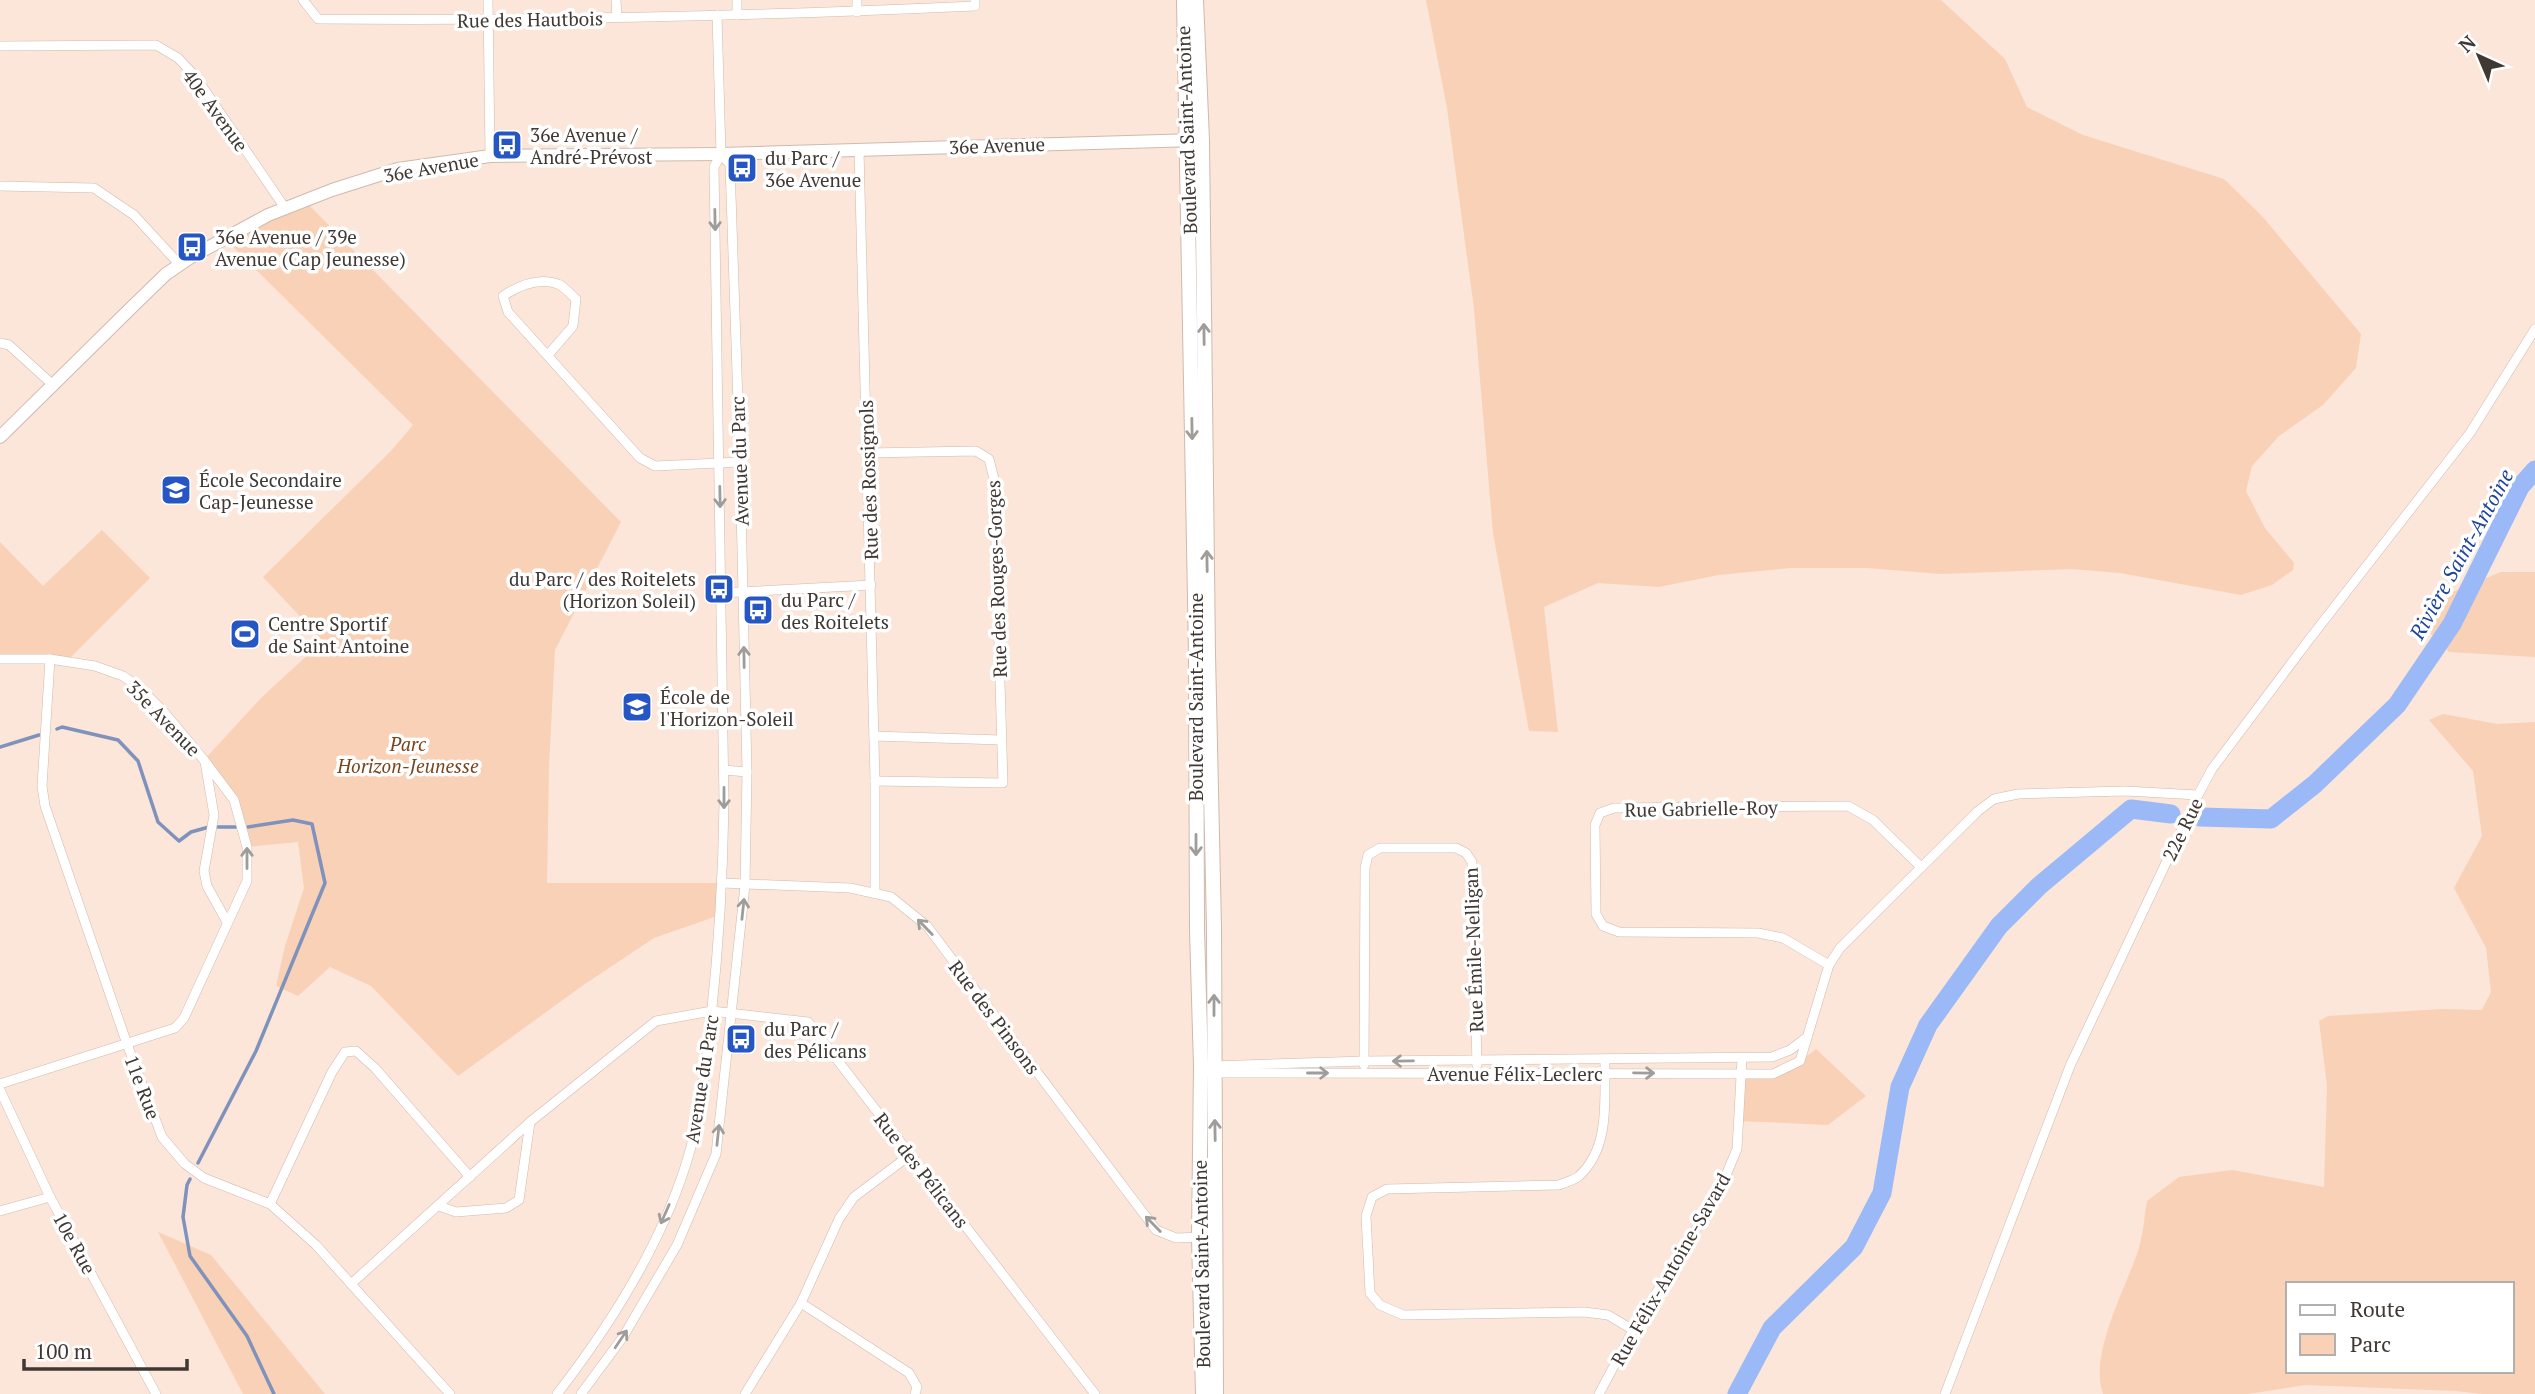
<svg xmlns="http://www.w3.org/2000/svg" width="2535" height="1394" viewBox="0 0 2535 1394" font-family="'PT Serif',serif">
<style>
.green{fill:#f9d1b7;fill-rule:evenodd}
.lines{fill:none;stroke-linecap:round;stroke-linejoin:round}
.stream{stroke:#7f92bc;stroke-width:3.5}
.river{stroke:#9ab9f6;stroke-width:19}
.street-casing{stroke:#cfbaae;stroke-width:10}
.secondary-casing{stroke:#cfbaae;stroke-width:14}
.primary-casing{stroke:#cfbaae;stroke-width:16}
.street{stroke:#fff;stroke-width:9}
.secondary{stroke:#fff;stroke-width:12}
.primary{stroke:#fff;stroke-width:14}
.oneway{stroke:#a09c99}
.labels{text-anchor:middle;dominant-baseline:central;stroke-width:7;stroke-linejoin:round;paint-order:stroke}
.street-label{font-size:19px;fill:#403833;stroke:#fff}
.poi-label{font-size:19px;fill:#403833;stroke:#fff;text-anchor:start}
.park-label{font-size:19px;font-style:italic;fill:#79451f;stroke:#fff}
.water-label{font-size:21px;font-style:italic;fill:#1e449a;stroke:#fff}
</style>
<rect width="100%" height="100%" fill="#fbe6d9"/>
<g class="green">
<polygon points="1426,0 1941,0 2005,59 2027,107 2083,135 2224,179 2262,216 2361,334 2356,368 2323,405 2279,436 2252,466 2246,491 2265,528 2294,563 2293,570 2272,585 2241,595 2120,573 2071,569 1941,574 1867,568 1791,568 1719,575 1659,587 1598,583 1544,607 1558,732 1529,731 1493,533 1474,309 1447,108"/>
<polygon points="305,201 621,522 555,650 549,765 547,883 722,883 720,915 654,938 582,986 458,1076 371,986 330,967 298,996 276,986 285,946 304,888 298,842 247,847 234,800 204,760 262,697 323,641 263,577 391,451 413,425 224,238"/>
<polygon points="102,530 150,578 66,662 0,659 0,542 43,586"/>
<polygon points="2501,572 2535,572 2535,657 2449,652 2426,629 2450,593"/>
<path d="M2443,714L2497,724L2535,722V1394H2482L2456,1391L2305,1385L2248,1394H2103C2089,1356 2124,1291 2137,1254C2143,1238 2144,1218 2147,1201L2179,1177L2232,1170L2324,1187L2327,1086L2319,1021L2328,1016L2442,1009L2482,1010L2491,992L2486,948L2454,888L2482,836L2473,771L2429,720ZM2288,1284H2512V1371H2288Z"/>
<path d="M1816,1049L1866,1096L1828,1125L1739,1121L1741,1074C1777,1074 1786,1072 1816,1049Z"/>
<polygon points="158,1232 211,1255 325,1394 243,1394"/>
</g>
<g class="lines">
<g class="stream">
<polyline points="57,729 62,727 118,740 138,761 158,822 179,841 191,832 209,827"/>
<polyline points="0,747 39,735"/>
<polyline points="218,827 236,827"/>
<polyline points="198,1163 256,1051 325,883 312,824 293,820 248,827"/>
<polyline points="190,1179 187,1185 183,1217 190,1256 247,1336 274,1394"/>
</g>
<g class="river">
<polyline points="2200,817 2271,819 2315,784 2397,705 2452,624 2520,487 2535,470"/>
<polyline points="1737,1394 1772,1328 1854,1247 1882,1193 1900,1087 1928,1025 1999,926 2039,886 2131,809 2171,814"/>
</g>
<g class="street-casing">
<g id="street">
<path d="M303,0L318,19C537,21 756,16 975,6V0"/>
<polyline points="488,0 490,156"/>
<polyline points="616,0 617,17"/>
<polyline points="737,0 737,15"/>
<polyline points="857,0 857,12"/>
<polyline points="0,46 156,45 178,58 195,76 285,208"/>
<polyline points="859,150 875,781 875,893"/>
<polyline points="0,186 94,188 134,215 180,265"/>
<polyline points="0,343 9,345 52,384"/>
<path d="M548,355L573,326L576,299C571,295 565,287 558,284C539,277 518,286 503,296L508,312L640,458L655,466L740,462"/>
<polyline points="867,453 976,451 989,459 994,479 1003,783 875,781"/>
<polyline points="722,593 871,585"/>
<polyline points="0,659 50,659 95,666 123,676 140,688 163,711 204,760 234,800 247,847 247,881 184,1018 175,1028 0,1084"/>
<polyline points="50,659 42,786 45,806 127,1044 162,1137 185,1164 204,1178 270,1204 316,1245 450,1394"/>
<polyline points="874,736 1001,740"/>
<polyline points="205,762 214,815 204,871 207,886 227,922"/>
<polyline points="724,770 747,772"/>
<polyline points="722,883 850,888 891,897 927,926 1156,1230 1176,1238 1204,1237"/>
<polyline points="1829,965 1783,938 1758,933 1619,932 1603,926 1596,914 1595,825 1600,813 1614,808 1848,806 1873,820 1921,867"/>
<path d="M1605,1060C1604,1098 1611,1147 1579,1176C1575,1180 1565,1182 1559,1185L1387,1189L1372,1197L1366,1216L1370,1293L1380,1305L1403,1315L1584,1312L1608,1315L1633,1330"/>
<polyline points="1364,1065 1365,868 1368,855 1380,848 1456,848 1466,853 1472,862 1477,1065"/>
<polyline points="1211,1066 1364,1061 1772,1057 1790,1050 1807,1037"/>
<polyline points="1210,1073 1773,1074 1800,1061 1829,965 1840,948 1978,811 1994,799 2018,794 2125,791 2198,795"/>
<polyline points="0,1090 50,1197 156,1394"/>
<polyline points="270,1204 332,1072 345,1052 356,1051 375,1068 470,1177"/>
<polyline points="439,1206 456,1212 506,1208 519,1200 530,1122"/>
<polyline points="0,1211 50,1197"/>
<polyline points="351,1284 530,1122 656,1021 712,1011 808,1022 1095,1394"/>
<polyline points="801,1303 909,1373 917,1387 915,1394"/>
<path d="M557,1394C612,1323 667,1235 691,1147C700,1111 705,1073 709,1036C718,958 723,881 724,802L714,167L721,154L717,15"/>
<polyline points="581,1394 623,1337 677,1245 716,1154 745,885 747,772 740,462 730,165 721,154"/>
<polyline points="745,1394 801,1303 839,1219 854,1197 910,1155"/>
<polyline points="1599,1394 1633,1330 1718,1194 1737,1149 1742,1058"/>
<polyline points="1945,1394 2070,1066 2198,795 2212,769 2308,641 2470,433 2535,329"/>
</g>
</g>
<g class="secondary-casing">
<polyline id="secondary" points="0,437 133,306 166,274 191,257 268,215 332,190 398,169 490,156 721,154 1196,140"/>
</g>
<g class="primary-casing">
<g id="primary">
<polyline points="1184,0 1196,654 1197,930 1201,1066 1199,1237 1203,1394"/>
<polyline points="1196,0 1202,140 1208,654 1214,927 1216,1394"/>
</g>
</g>
<use href="#street" class="street"/>
<use href="#secondary" class="secondary"/>
<use href="#primary" class="primary"/>
</g>
<defs><path id="oneway-shaft" d="M-6 0H5M1.5-3L5.5 0L1.5 3" fill="none" stroke-width="1.6" stroke-linecap="round" stroke-linejoin="round" transform="scale(1.75)"/></defs>
<g class="oneway">
<use href="#oneway-shaft" transform="translate(715 220) rotate(89)"/>
<use href="#oneway-shaft" transform="translate(1204 334) rotate(-91)"/>
<use href="#oneway-shaft" transform="translate(1192 429) rotate(89)"/>
<use href="#oneway-shaft" transform="translate(720 497) rotate(89)"/>
<use href="#oneway-shaft" transform="translate(1207 561) rotate(-91)"/>
<use href="#oneway-shaft" transform="translate(744 657) rotate(-91)"/>
<use href="#oneway-shaft" transform="translate(724 798) rotate(90)"/>
<use href="#oneway-shaft" transform="translate(1196 845) rotate(90)"/>
<use href="#oneway-shaft" transform="translate(247 858) rotate(-90)"/>
<use href="#oneway-shaft" transform="translate(743 909) rotate(-84)"/>
<use href="#oneway-shaft" transform="translate(925 927) rotate(-134)"/>
<use href="#oneway-shaft" transform="translate(1214 1005) rotate(-90)"/>
<use href="#oneway-shaft" transform="translate(1403 1061) rotate(179)"/>
<use href="#oneway-shaft" transform="translate(1318 1073)"/>
<use href="#oneway-shaft" transform="translate(1644 1073) rotate(1)"/>
<use href="#oneway-shaft" transform="translate(1215 1130) rotate(-91)"/>
<use href="#oneway-shaft" transform="translate(718 1135) rotate(-84)"/>
<use href="#oneway-shaft" transform="translate(665 1214) rotate(114)"/>
<use href="#oneway-shaft" transform="translate(1153 1224) rotate(-134)"/>
<use href="#oneway-shaft" transform="translate(621 1339) rotate(-56)"/>
</g>
<defs>
<g id="bus-square" transform="scale(1.575)"><rect x="-9" y="-9" width="18" height="18" rx="4" fill="#2556c3" stroke="#fff"/><path d="M-5-6H5V4H4V6H2V4H-2V6H-4V4H-5ZM-3.5-4V0h7V-4ZM-3.5 1.2v1.5H-2V1.2ZM2 1.2v1.5H3.5V1.2Z" fill="#fff"/></g>
<g id="school-square" transform="scale(1.575)"><rect x="-9" y="-9" width="18" height="18" rx="4" fill="#2556c3" stroke="#fff"/><path d="M0-5L7-2L0 1L-7-2ZM-4 1L0 2.5L4 1V4Q0 6-4 4Z" fill="#fff"/></g>
<g id="stadium-square" transform="scale(1.575)"><rect x="-9" y="-9" width="18" height="18" rx="4" fill="#2556c3" stroke="#fff"/><path d="M0-5a6.5 5 0 1 0 0 10a6.5 5 0 1 0 0-10ZM-3.5-1.8h7v3.6h-7Z" fill="#fff"/></g>
</defs>
<g fill-rule="evenodd">
<use href="#bus-square" x="507" y="145"/>
<use href="#bus-square" x="742" y="168"/>
<use href="#bus-square" x="192" y="247"/>
<use href="#school-square" x="176" y="490"/>
<use href="#bus-square" x="719" y="589"/>
<use href="#bus-square" x="758" y="610"/>
<use href="#stadium-square" x="245" y="634"/>
<use href="#school-square" x="637" y="707"/>
<use href="#bus-square" x="741" y="1039"/>
</g>
<g class="labels">
<g class="street-label">
<text transform="translate(530 19) rotate(-1)">Rue des Hautbois</text>
<text transform="translate(216 110) rotate(54)">40e Avenue</text>
<text transform="translate(1186 130) rotate(-92)">Boulevard Saint-Antoine</text>
<text transform="translate(997 145) rotate(-2)">36e Avenue</text>
<text transform="translate(431 167) rotate(-10)">36e Avenue</text>
<text transform="translate(739 461) rotate(-92)">Avenue du Parc</text>
<text transform="translate(868 480) rotate(-92)">Rue des Rossignols</text>
<text transform="translate(996 579) rotate(-92)">Rue des Rouges-Gorges</text>
<text transform="translate(1195 697) rotate(-90)">Boulevard Saint-Antoine</text>
<text transform="translate(164 718) rotate(46)">35e Avenue</text>
<text transform="translate(1701 808) rotate(-1)">Rue Gabrielle-Roy</text>
<text transform="translate(2182 829) rotate(-64)">22e Rue</text>
<text transform="translate(1473 950) rotate(-92)">Rue Émile-Nelligan</text>
<text transform="translate(995 1017) rotate(53)">Rue des Pinsons</text>
<text x="1515" y="1073">Avenue Félix-Leclerc</text>
<text transform="translate(701 1079) rotate(-81)">Avenue du Parc</text>
<text transform="translate(143 1087) rotate(69)">11e Rue</text>
<text transform="translate(922 1170) rotate(52)">Rue des Pélicans</text>
<text transform="translate(75 1243) rotate(61)">10e Rue</text>
<text transform="translate(1201 1264) rotate(-91)">Boulevard Saint-Antoine</text>
<text transform="translate(1670 1269) rotate(-60)">Rue Félix-Antoine-Savard</text>
</g>
<g class="poi-label">
<text x="530" y="134">36e Avenue /<tspan x="530" dy="22">André-Prévost</tspan></text>
<text x="765" y="157">du Parc /<tspan x="765" dy="22">36e Avenue</tspan></text>
<text x="215" y="236">36e Avenue / 39e<tspan x="215" dy="22">Avenue (Cap Jeunesse)</tspan></text>
<text x="199" y="479">École Secondaire<tspan x="199" dy="22">Cap-Jeunesse</tspan></text>
<text x="696" y="578" text-anchor="end">du Parc / des Roitelets<tspan x="696" dy="22">(Horizon Soleil)</tspan></text>
<text x="781" y="599">du Parc /<tspan x="781" dy="22">des Roitelets</tspan></text>
<text x="268" y="623">Centre Sportif<tspan x="268" dy="22">de Saint Antoine</tspan></text>
<text x="660" y="696">École de<tspan x="660" dy="22">l'Horizon-Soleil</tspan></text>
<text x="764" y="1028">du Parc /<tspan x="764" dy="22">des Pélicans</tspan></text>
</g>
<g class="park-label">
<text x="408" y="743">Parc<tspan x="408" dy="22">Horizon-Jeunesse</tspan></text>
</g>
<g class="water-label">
<text transform="translate(2461 554) rotate(-61)">Rivière Saint-Antoine</text>
</g>
</g>
<rect x="2286" y="1282" width="228" height="91" fill="#ffffff" stroke="#b3afad" stroke-width="2"/>
<rect x="2300" y="1305" width="35" height="10" fill="#ffffff" stroke="#b3afad" stroke-width="2"/>
<text x="2350" y="1317" font-size="21" fill="#403833">Route</text>
<rect x="2300" y="1334" width="35" height="21" fill="#f9d1b7" stroke="#b3afad" stroke-width="2"/>
<text x="2350" y="1352" font-size="21" fill="#403833">Parc</text>
<g transform="translate(2479 56) rotate(316)" stroke="#ffffff" stroke-width="5" paint-order="stroke">
<path d="M0-5L12 26L0 18L-12 26Z" fill="#403833"/>
<text y="-10" font-size="19" font-weight="bold" text-anchor="middle" fill="#403833">N</text>
</g>
<path d="M24 1359v10h163v-10" fill="none" stroke="#403833" stroke-width="3.5"/>
<text x="35" y="1359" font-size="21" fill="#403833" stroke="#ffffff" stroke-width="5" paint-order="stroke">100 m</text>
</svg>
